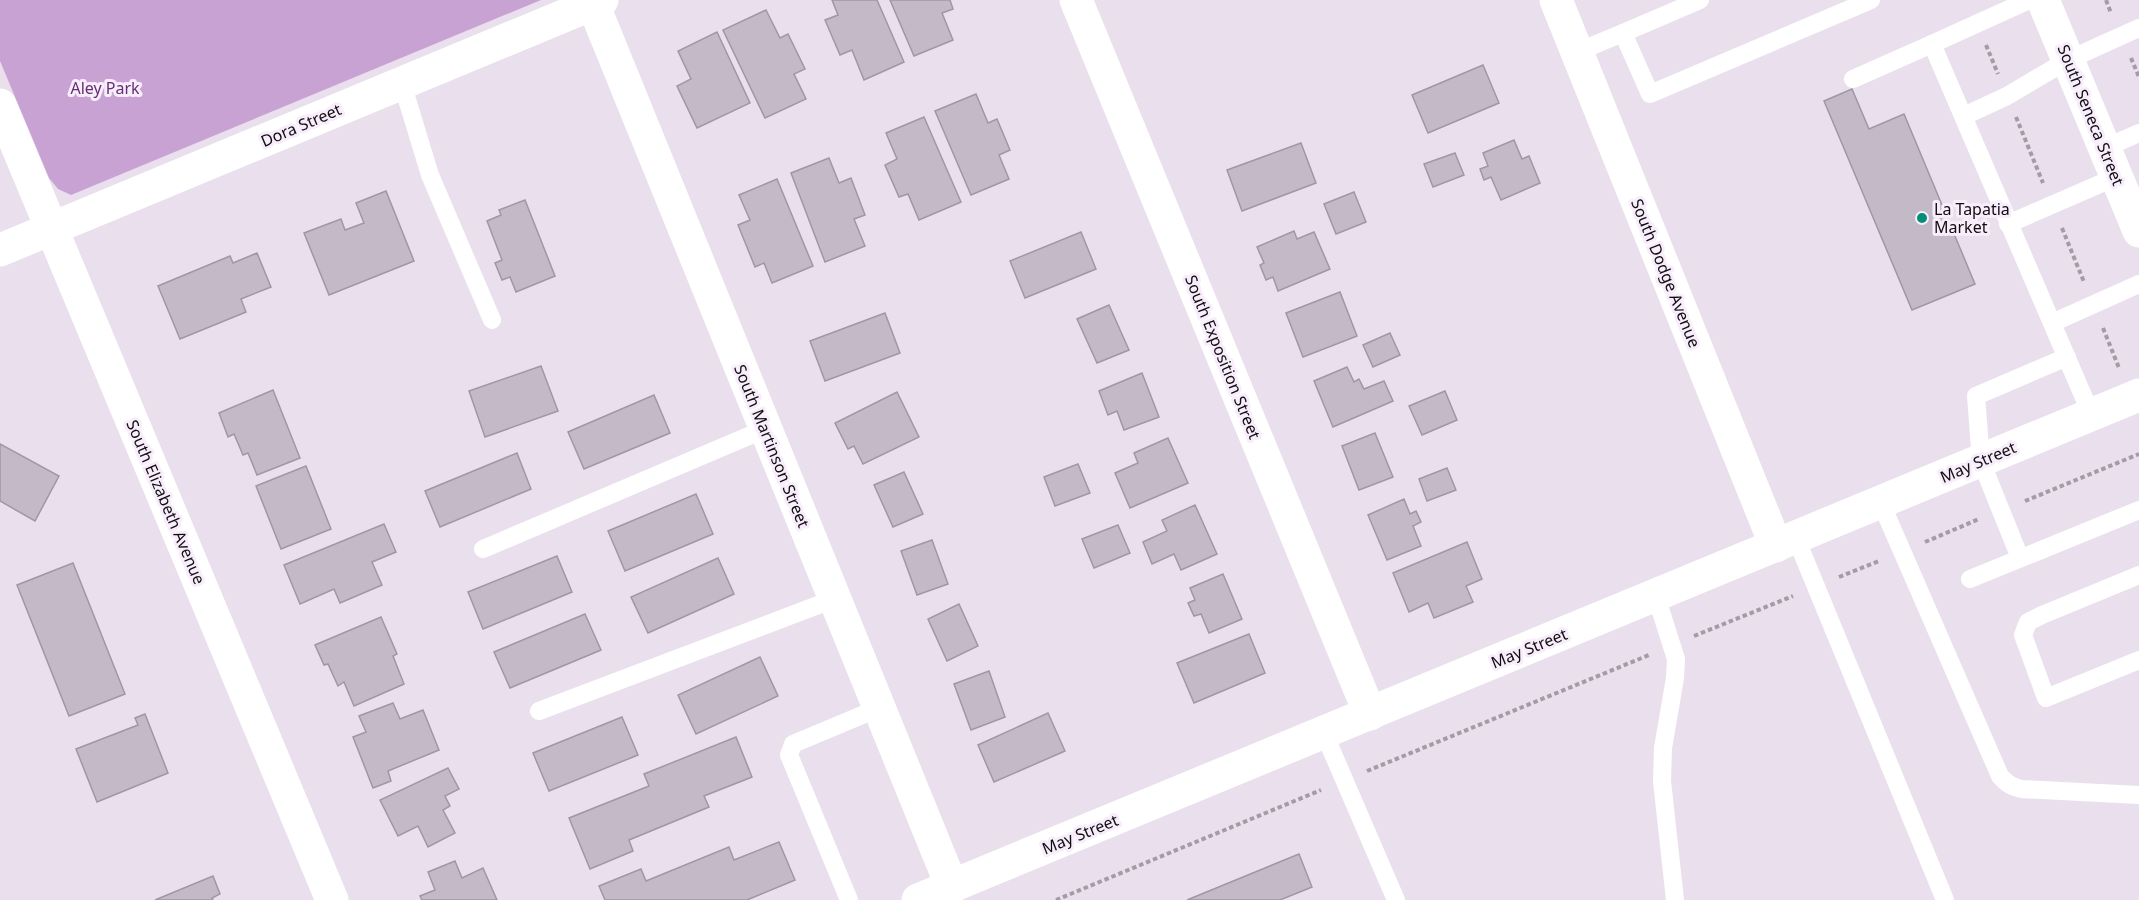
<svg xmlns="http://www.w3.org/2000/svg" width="2139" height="900" viewBox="0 0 2139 900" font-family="'Noto Sans',sans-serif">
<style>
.green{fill:#c9a2d4}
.building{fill:#c4bac7;stroke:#a197a4;stroke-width:1.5}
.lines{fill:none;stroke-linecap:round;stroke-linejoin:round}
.path{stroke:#a39ba5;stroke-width:4;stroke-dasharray:4.5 3;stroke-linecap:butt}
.service{stroke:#fff;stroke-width:18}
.minor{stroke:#fff;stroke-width:33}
.tertiary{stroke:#fff;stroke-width:33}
.poi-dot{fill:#038e77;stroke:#f8edfb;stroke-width:2}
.labels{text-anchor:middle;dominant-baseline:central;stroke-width:6;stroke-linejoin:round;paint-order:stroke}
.park-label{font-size:16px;fill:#652f74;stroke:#f8edfb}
.street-label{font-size:16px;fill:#110e12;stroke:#f8edfb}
.poi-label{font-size:16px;fill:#110e12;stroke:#f8edfb;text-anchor:start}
</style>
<rect width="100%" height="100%" fill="#eae0ed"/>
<polygon class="green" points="0,0 541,0 71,195 58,189 49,178 0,61"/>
<g class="building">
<polygon points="832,0 877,0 904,62 864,80 852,50 840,55 825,20 838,15"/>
<polygon points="890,0 950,0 953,9 942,13 953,40 914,56"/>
<polygon points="766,10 780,38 788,34 805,69 794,74 806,99 765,118 723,30"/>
<polygon points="717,32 750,103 697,128 677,86 691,79 678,51"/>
<polygon points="1483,65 1499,103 1428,133 1412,95"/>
<polygon points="1852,89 1869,129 1904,114 1975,284 1912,310 1824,101"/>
<polygon points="976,94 988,123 997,119 1010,150 999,155 1009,179 971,195 935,111"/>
<polygon points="924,117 961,202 919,220 908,194 899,197 885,165 897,159 886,133"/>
<polygon points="1514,140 1522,159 1529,156 1540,183 1501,200 1491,177 1484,180 1480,169 1488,166 1483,153"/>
<polygon points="1301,143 1316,183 1242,211 1227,170"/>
<polygon points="1455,153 1464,175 1433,187 1424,164"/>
<polygon points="829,158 839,183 851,178 865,215 854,219 865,246 825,262 791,173"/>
<polygon points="777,179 813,266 772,283 764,263 755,267 738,225 750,220 739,195"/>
<polygon points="386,191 414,261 329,295 304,233 341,219 345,230 364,223 356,203"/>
<polygon points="1354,192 1366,222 1336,234 1324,204"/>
<polygon points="525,200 555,276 516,292 510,277 502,280 495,263 502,260 487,221 501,215 499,210"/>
<polygon points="1294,231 1297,239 1314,232 1330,269 1278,291 1273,277 1266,280 1260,265 1264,263 1257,247"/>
<polygon points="1081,232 1096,269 1025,298 1010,261"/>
<polygon points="257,253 271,287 241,299 246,312 180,339 158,286 230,256 233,263"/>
<polygon points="1340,292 1357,336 1303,357 1286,313"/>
<polygon points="1109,305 1129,350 1097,363 1077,319"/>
<polygon points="885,313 900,353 825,381 810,341"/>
<polygon points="1390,333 1400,355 1373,367 1363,345"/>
<polygon points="541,366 558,411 485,437 469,391"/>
<polygon points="1347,367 1354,382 1359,379 1364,389 1384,381 1393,401 1333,427 1314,381"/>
<polygon points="1142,373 1159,417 1124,430 1117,411 1108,415 1099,391"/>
<polygon points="273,390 300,458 257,475 248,453 243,455 234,434 228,437 219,413"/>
<polygon points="1445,391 1457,420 1422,435 1409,406"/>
<polygon points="897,392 919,437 863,464 854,446 848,449 835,423"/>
<polygon points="654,395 670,433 584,469 568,432"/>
<polygon points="1375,433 1393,477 1359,490 1342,446"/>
<polygon points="1168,438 1188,483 1130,508 1115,473 1138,463 1134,453"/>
<polygon points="0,444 59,476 35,521 0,501"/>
<polygon points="517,453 531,489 440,527 425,491"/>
<polygon points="1078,464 1090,493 1055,506 1044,477"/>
<polygon points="306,466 331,529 281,549 256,486"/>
<polygon points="1447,468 1456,490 1427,501 1419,479"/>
<polygon points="904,472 923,514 893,527 874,485"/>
<polygon points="696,494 713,534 625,571 608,531"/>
<polygon points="1404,499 1410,514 1416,511 1421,522 1413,526 1421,546 1387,560 1368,515"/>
<polygon points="1195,505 1217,554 1181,570 1174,554 1152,564 1143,542 1167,531 1162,520"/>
<polygon points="384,524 396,552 372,562 382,585 340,603 334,589 300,604 284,565"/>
<polygon points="1118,525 1130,553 1094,568 1082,539"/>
<polygon points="932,540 948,584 917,595 901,551"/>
<polygon points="1467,542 1482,579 1466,586 1473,602 1434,618 1428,603 1409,612 1393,573"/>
<polygon points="557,556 572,592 483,629 468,592"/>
<polygon points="718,558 734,594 648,633 631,597"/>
<polygon points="73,563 125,694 69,716 17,585"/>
<polygon points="1223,574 1242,619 1209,633 1201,614 1194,616 1188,603 1195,600 1190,588"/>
<polygon points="959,604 978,646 947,661 928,619"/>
<polygon points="585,614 601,650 510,688 494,652"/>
<polygon points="381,617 397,654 393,656 404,684 354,706 344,682 338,686 328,664 324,665 315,645"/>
<polygon points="1249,634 1265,673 1194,703 1177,663"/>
<polygon points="760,657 778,696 696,734 678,695"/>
<polygon points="989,671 1005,717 971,730 954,684"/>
<polygon points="393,703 400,719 423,710 439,750 388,771 391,781 373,788 353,737 366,732 359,716"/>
<polygon points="1048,713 1065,751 994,782 978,745"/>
<polygon points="145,714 168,773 97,802 76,749 138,725 135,718"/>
<polygon points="622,717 638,755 549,791 533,753"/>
<polygon points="736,737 752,777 704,796 709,807 629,840 633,851 590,869 569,818 649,786 644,774"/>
<polygon points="448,768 459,789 445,796 450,806 443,810 455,833 428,847 418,826 398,836 380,800"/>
<polygon points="779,842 795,880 747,900 605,900 599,886 641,869 646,881 729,847 734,860"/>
<polygon points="1299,854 1312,887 1280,900 1187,900"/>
<polygon points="455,861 462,878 483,868 497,900 422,900 420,896 435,890 428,872"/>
<polygon points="213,876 220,894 212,898 213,900 155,900"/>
</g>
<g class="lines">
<g class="path">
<polyline points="2106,0 2111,13"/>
<polyline points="1986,45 1998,74"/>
<polyline points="2131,58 2139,77"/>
<polyline points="2016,117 2043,183"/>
<polyline points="2062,228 2084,282"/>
<polyline points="2103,328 2119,368"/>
<polyline points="2025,501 2139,454"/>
<polyline points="1925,542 1979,519"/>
<polyline points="1839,577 1879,561"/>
<polyline points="1694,636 1793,596"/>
<polyline points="1367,771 1649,655"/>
<polyline points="1056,900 1321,790"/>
</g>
<g class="service">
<polyline points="1700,0 1623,33 1650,94 1871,0"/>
<polyline points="1932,44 2029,0"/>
<polyline points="1577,52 1623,33"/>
<polyline points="1853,79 1932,44 2091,414"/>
<polyline points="402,83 430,175 492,320"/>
<polyline points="1964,116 2007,96 2068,60 2139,28"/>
<polyline points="2105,148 2139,133"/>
<polyline points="2008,224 2116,177"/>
<polyline points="2052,323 2139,284"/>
<path d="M1881,503L2000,776C2007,784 2012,787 2022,789L2139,795"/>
<polyline points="1796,538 1945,900"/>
<polyline points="483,549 765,429"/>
<polyline points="2020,558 1981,461 1976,396 2067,357"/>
<polyline points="2139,575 2042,615 2028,622 2023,635 2046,698 2139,660"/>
<polyline points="1970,579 2139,510"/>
<polyline points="1656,596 1676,659 1675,678 1663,748 1662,781 1675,900"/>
<polyline points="539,711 834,599"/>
<polyline points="1324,733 1396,900"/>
<polyline points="849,900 789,755 793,744 879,708"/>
</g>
<g class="minor">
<polyline points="1076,0 1370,714"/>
<polyline points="1556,0 1776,546"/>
<polyline points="593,4 952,887"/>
<polyline points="0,105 332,900"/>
<polyline points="0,250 602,0"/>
</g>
<g class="tertiary">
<polyline points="2043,0 2139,231"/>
<polyline points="918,900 2139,395"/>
</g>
</g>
<circle class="poi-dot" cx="1922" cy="218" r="6"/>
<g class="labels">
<g class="park-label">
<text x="105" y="88">Aley Park</text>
</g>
<g class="street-label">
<text transform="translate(2091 115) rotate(68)">South Seneca Street</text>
<text transform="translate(301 125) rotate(-23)">Dora Street</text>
<text transform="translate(1666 273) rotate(68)">South Dodge Avenue</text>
<text transform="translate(1223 357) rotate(68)">South Exposition Street</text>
<text transform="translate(772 446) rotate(68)">South Martinson Street</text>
<text transform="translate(1978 462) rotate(-23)">May Street</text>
<text transform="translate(166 502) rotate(67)">South Elizabeth Avenue</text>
<text transform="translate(1529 648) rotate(-22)">May Street</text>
<text transform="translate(1080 834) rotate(-22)">May Street</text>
</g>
<g class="poi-label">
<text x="1934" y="209">La Tapatia<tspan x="1934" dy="18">Market</tspan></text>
</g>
</g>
</svg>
